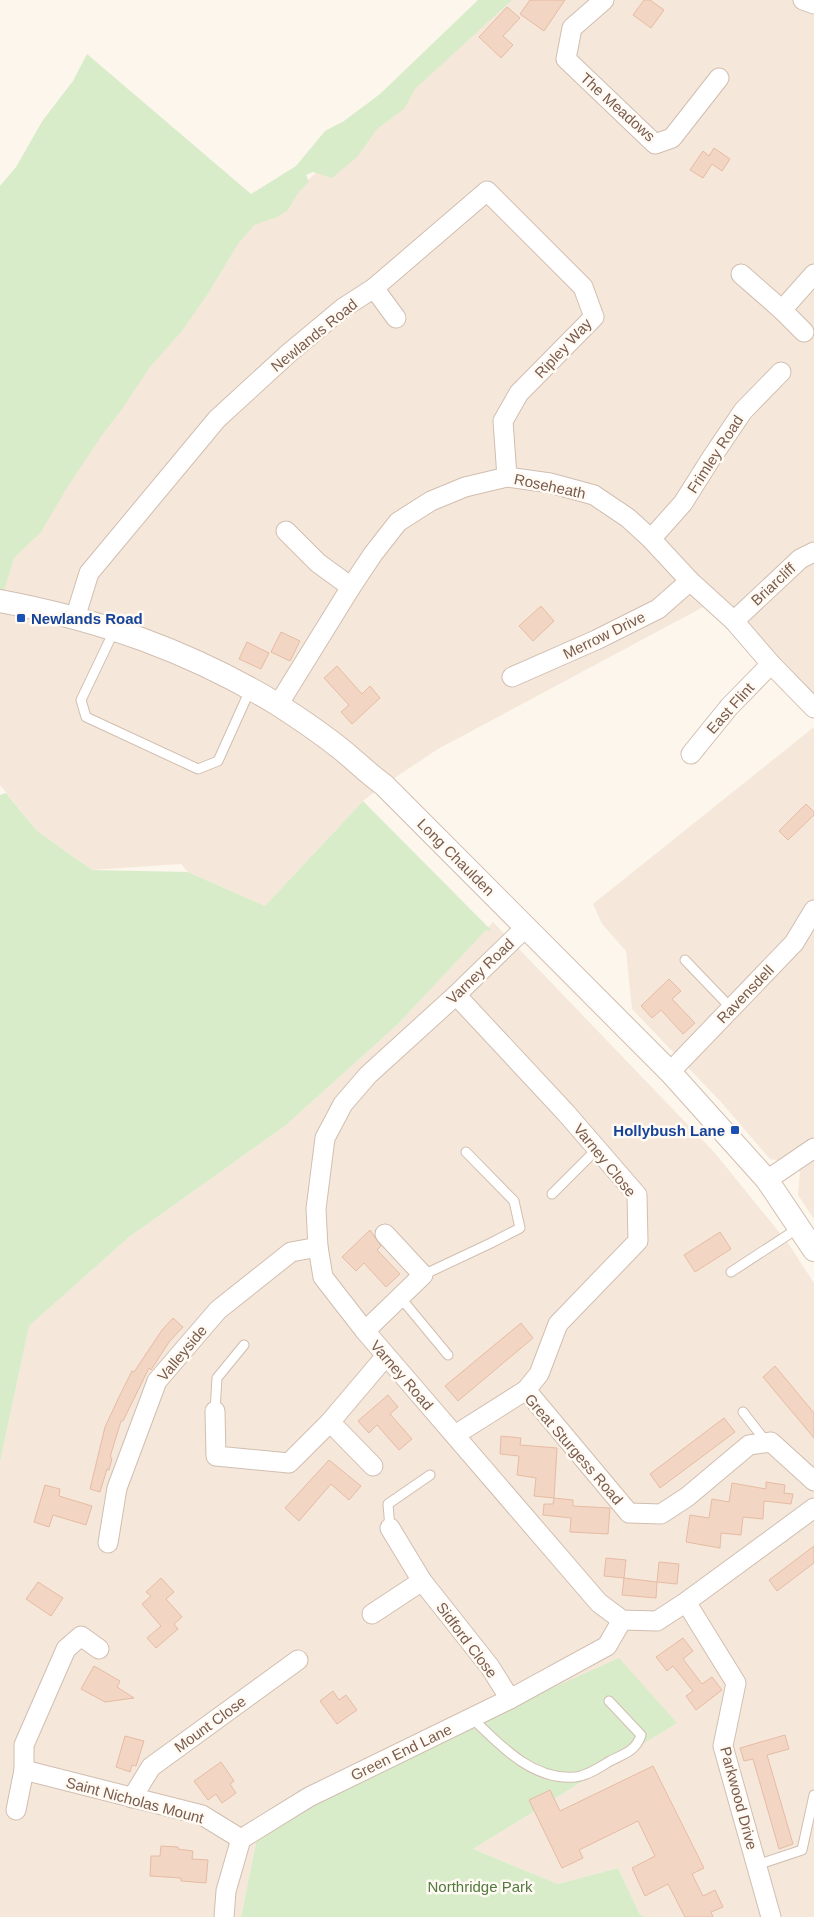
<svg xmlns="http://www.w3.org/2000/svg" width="814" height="1917" viewBox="0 0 814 1917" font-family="Arial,sans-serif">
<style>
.residential{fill:#f5e8da}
.green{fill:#d8ecc9}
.building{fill:#f3d5c3;stroke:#e6bba3}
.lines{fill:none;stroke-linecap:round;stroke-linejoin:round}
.service-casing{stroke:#d1beb0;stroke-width:11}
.minor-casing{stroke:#d1beb0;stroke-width:21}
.tertiary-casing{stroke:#d1beb0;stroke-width:24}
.service{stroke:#fff;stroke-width:9}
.minor{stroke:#fff;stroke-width:19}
.tertiary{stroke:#fff;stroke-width:22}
.transit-dot{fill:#1a4fb4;stroke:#fffaf3;stroke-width:2}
.labels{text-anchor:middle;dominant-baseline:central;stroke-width:5;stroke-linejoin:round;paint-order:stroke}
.street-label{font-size:15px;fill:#7a5c4d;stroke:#fffaf3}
.transit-label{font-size:15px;font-weight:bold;fill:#164399;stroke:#fffaf3;text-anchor:start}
.park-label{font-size:15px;fill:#537a41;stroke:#fffaf3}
</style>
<rect width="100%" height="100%" fill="#fdf6ec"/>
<g class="residential">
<polygon points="508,0 814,0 814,696 720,598 438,749 384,785 363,801 265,906 188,872 181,864 92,870 37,831 0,785 0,565 252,224 287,198 389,110"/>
<polygon points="814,727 814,1219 798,1195 800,1172 791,1163 770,1159 721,1102 632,1009 626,951 602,924 593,904"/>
<polygon points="493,922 714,1152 788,1243 814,1283 814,1917 645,1917 640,1915 618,1868 558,1884 473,1849 677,1723 258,1833 241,1917 0,1917 0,1462 29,1326 129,1237 286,1125 397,1025"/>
</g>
<g class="green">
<polygon points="478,0 512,0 415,89 404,109 377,129 358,156 332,178 313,172 306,175 309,182 298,193 288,210 277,217 254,225 238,244 207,295 182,331 150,367 122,409 102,435 65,491 41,532 14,558 3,594 0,594 0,186 16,167 43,120 73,81 87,54 251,194 296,166 325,131 344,121 380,94"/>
<polygon points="6,793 37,831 92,870 188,872 265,906 363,801 492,931 486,930 397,1025 286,1125 129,1237 29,1326 0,1462 0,795"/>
<polygon points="619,1658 677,1723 473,1849 558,1884 618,1868 640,1915 645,1917 241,1917 258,1833 353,1777"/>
</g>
<g class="building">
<polygon points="530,0 565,0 544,31 520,14"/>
<polygon points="644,0 650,0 664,10 651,28 633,15"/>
<polygon points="507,7 520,18 503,36 513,45 501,58 479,37"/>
<polygon points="714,148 730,159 722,171 712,164 703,178 690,170 703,151 709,156"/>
<polygon points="541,606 554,621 533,641 519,626"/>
<polygon points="281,632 300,641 290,661 271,652"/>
<polygon points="247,642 269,653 261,669 239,659"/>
<polygon points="337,666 362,694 370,686 380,698 352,724 341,712 349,705 324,678"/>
<polygon points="806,804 814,812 814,815 788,840 779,831"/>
<polygon points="669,979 681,991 672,999 695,1023 683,1034 661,1010 652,1018 641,1006"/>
<polygon points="370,1230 381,1246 377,1250 400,1274 386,1287 364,1263 356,1271 342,1257"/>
<polygon points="720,1232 731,1249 695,1272 684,1255"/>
<polygon points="173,1318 183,1327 169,1342 151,1370 149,1368 123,1421 121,1421 110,1457 112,1458 109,1470 107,1469 100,1492 90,1489 105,1427 119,1397 132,1371 134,1372 162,1330"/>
<polygon points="521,1323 533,1338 458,1401 445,1386"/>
<polygon points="775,1366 814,1413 814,1438 763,1377"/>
<polygon points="388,1395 398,1407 390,1414 412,1439 399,1450 377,1425 369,1433 358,1421"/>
<polygon points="724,1418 735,1432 660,1488 650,1474"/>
<polygon points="501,1436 521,1438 520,1445 557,1448 554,1498 534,1496 536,1478 517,1475 519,1456 500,1454"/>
<polygon points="329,1460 361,1486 349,1500 331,1484 299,1521 285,1508"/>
<polygon points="766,1482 785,1485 784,1493 793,1494 791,1504 764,1501 763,1519 743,1517 741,1535 721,1533 720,1548 686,1542 690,1515 709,1518 712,1499 729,1502 732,1483 766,1489"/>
<polygon points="45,1485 60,1489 59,1496 92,1506 86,1525 53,1515 49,1527 34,1522"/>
<polygon points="554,1498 573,1500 573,1506 610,1508 608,1534 570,1532 571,1518 543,1515 544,1504 553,1504"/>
<polygon points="814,1546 814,1563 777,1591 769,1580"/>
<polygon points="606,1558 626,1560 624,1578 604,1576"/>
<polygon points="659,1562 679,1564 677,1584 657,1582"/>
<polygon points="161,1578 174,1592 166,1599 182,1617 174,1624 178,1629 156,1648 147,1638 161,1626 142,1604 151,1596 146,1592"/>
<polygon points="624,1578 657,1582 656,1598 622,1595"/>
<polygon points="38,1582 63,1598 51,1616 26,1599"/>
<polygon points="683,1638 693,1651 683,1659 702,1684 712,1677 722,1690 696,1710 686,1696 693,1691 673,1666 667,1671 656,1657"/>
<polygon points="94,1666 120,1681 117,1687 134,1698 105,1702 81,1689"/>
<polygon points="333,1691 339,1700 346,1695 357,1710 337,1724 320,1701"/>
<polygon points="785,1735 789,1749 767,1755 793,1844 779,1849 753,1759 744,1761 740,1748"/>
<polygon points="125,1736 144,1741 136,1766 132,1765 130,1772 116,1767"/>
<polygon points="221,1762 234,1781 230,1784 236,1793 222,1803 216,1794 208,1800 194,1781"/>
<polygon points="653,1766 704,1868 692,1874 703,1896 715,1890 723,1907 711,1912 713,1917 685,1917 668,1884 645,1896 632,1868 655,1856 638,1821 579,1850 583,1858 562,1868 529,1800 550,1790 560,1811"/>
<polygon points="161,1846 178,1847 178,1849 193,1851 192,1859 208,1860 206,1883 181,1881 181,1878 150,1876 151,1856 160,1856"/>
</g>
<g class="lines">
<g class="service-casing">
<g id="service">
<polyline points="114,631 81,700 86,717 198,769 218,761 250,690"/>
<polyline points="685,960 731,1008"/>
<polyline points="552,1194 597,1149"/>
<polyline points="731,1272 800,1227"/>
<polyline points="423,1275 491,1243 520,1228 514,1201 466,1152"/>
<polyline points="400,1297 448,1355"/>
<polyline points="215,1411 217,1378 244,1345"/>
<polyline points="743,1412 767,1443"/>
<polyline points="390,1528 388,1504 430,1475"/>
<path d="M471,1717C499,1744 532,1781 575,1777C587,1776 600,1767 610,1761C624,1754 636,1751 641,1735L609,1701"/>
<polyline points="757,1865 802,1850 814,1795"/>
</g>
</g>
<g class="minor-casing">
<g id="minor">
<polyline points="604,0 572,28 566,59 655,144 672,138 719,78"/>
<polyline points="803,0 814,4"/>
<polyline points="741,274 782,310 814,274"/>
<polyline points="374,288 396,318"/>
<polyline points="782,310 804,332"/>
<polyline points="286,531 318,563 351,587"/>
<polyline points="651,539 683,503 712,457 743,411 781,372"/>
<polyline points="75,618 89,573 217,419 289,353 343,308 374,288 487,191 583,287 594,317 519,393 503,421 507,477"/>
<polyline points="734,621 800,559 814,552"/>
<polyline points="512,677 596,640 658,609 690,581"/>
<polyline points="278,705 351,587 373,554 398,522 431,501 465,487 507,477 550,483 594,495 628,518 651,539 690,581 734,621 771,664 814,708"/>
<polyline points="691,754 729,707 771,664"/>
<polyline points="526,927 456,995 368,1075 343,1104 325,1138 316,1209 318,1247 323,1277 365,1331 599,1603 622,1620 657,1621 686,1602 814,1508"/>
<polyline points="456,995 566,1113 637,1195 638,1241 558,1324 539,1374 526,1390"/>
<polyline points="670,1072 794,943 814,910"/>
<polyline points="767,1180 814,1148"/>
<polyline points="365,1331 423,1275 385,1234"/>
<polyline points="215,1411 216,1456 289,1463 330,1422"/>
<polyline points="455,1435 526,1390 629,1513 661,1514 687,1497 749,1445 771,1442 814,1481"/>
<polyline points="373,1466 330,1422 385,1357"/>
<polyline points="390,1528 422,1581 490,1667 510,1699"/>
<polyline points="108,1543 117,1488 157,1381 218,1310 291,1252 318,1247"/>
<polyline points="686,1602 736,1683 723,1746 771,1917"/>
<polyline points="372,1614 422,1581"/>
<polyline points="24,1770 202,1815 241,1839"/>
<polyline points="132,1798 151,1767 298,1660"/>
<polyline points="16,1810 24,1770 24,1745 66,1649 81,1636 99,1649"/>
<polyline points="224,1917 226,1891 241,1839 309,1797 510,1699 607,1646 622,1620"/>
</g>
</g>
<g class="tertiary-casing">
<path id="tertiary" d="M0,601C101,620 189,651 277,704C297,717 318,731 337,746C353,758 367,773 384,785L670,1072L767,1180L814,1250"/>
</g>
<use href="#service" class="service"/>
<use href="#minor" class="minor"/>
<use href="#tertiary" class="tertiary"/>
</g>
<g class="transit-dot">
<rect x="16" y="613" width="10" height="10" rx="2.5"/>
<rect x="730" y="1125" width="10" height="10" rx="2.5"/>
</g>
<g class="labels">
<g class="street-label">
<text transform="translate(618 107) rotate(42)">The Meadows</text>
<text transform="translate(314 335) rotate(-39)">Newlands Road</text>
<text transform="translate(563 348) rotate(-47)">Ripley Way</text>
<text transform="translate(715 454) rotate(-57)">Frimley Road</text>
<text transform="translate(550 486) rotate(12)">Roseheath</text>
<text transform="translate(773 584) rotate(-43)">Briarcliff</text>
<text transform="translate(604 635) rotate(-26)">Merrow Drive</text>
<text transform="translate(730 708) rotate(-48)">East Flint</text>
<text transform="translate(456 857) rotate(45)">Long Chaulden</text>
<text transform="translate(480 971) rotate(-44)">Varney Road</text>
<text transform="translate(745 994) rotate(-46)">Ravensdell</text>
<text transform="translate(605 1160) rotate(51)">Varney Close</text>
<text transform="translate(182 1353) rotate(-50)">Valleyside</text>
<text transform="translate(402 1375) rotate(49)">Varney Road</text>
<text transform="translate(574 1449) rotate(49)">Great Sturgess Road</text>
<text transform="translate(467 1640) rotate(53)">Sidford Close</text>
<text transform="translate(210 1724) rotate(-36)">Mount Close</text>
<text transform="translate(401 1752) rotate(-26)">Green End Lane</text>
<text transform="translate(739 1798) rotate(75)">Parkwood Drive</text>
<text transform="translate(135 1800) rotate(15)">Saint Nicholas Mount</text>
</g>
<g class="transit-label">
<text x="31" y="618">Newlands Road</text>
<text x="725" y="1130" text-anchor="end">Hollybush Lane</text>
</g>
<g class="park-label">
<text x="480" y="1886">Northridge Park</text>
</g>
</g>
</svg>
